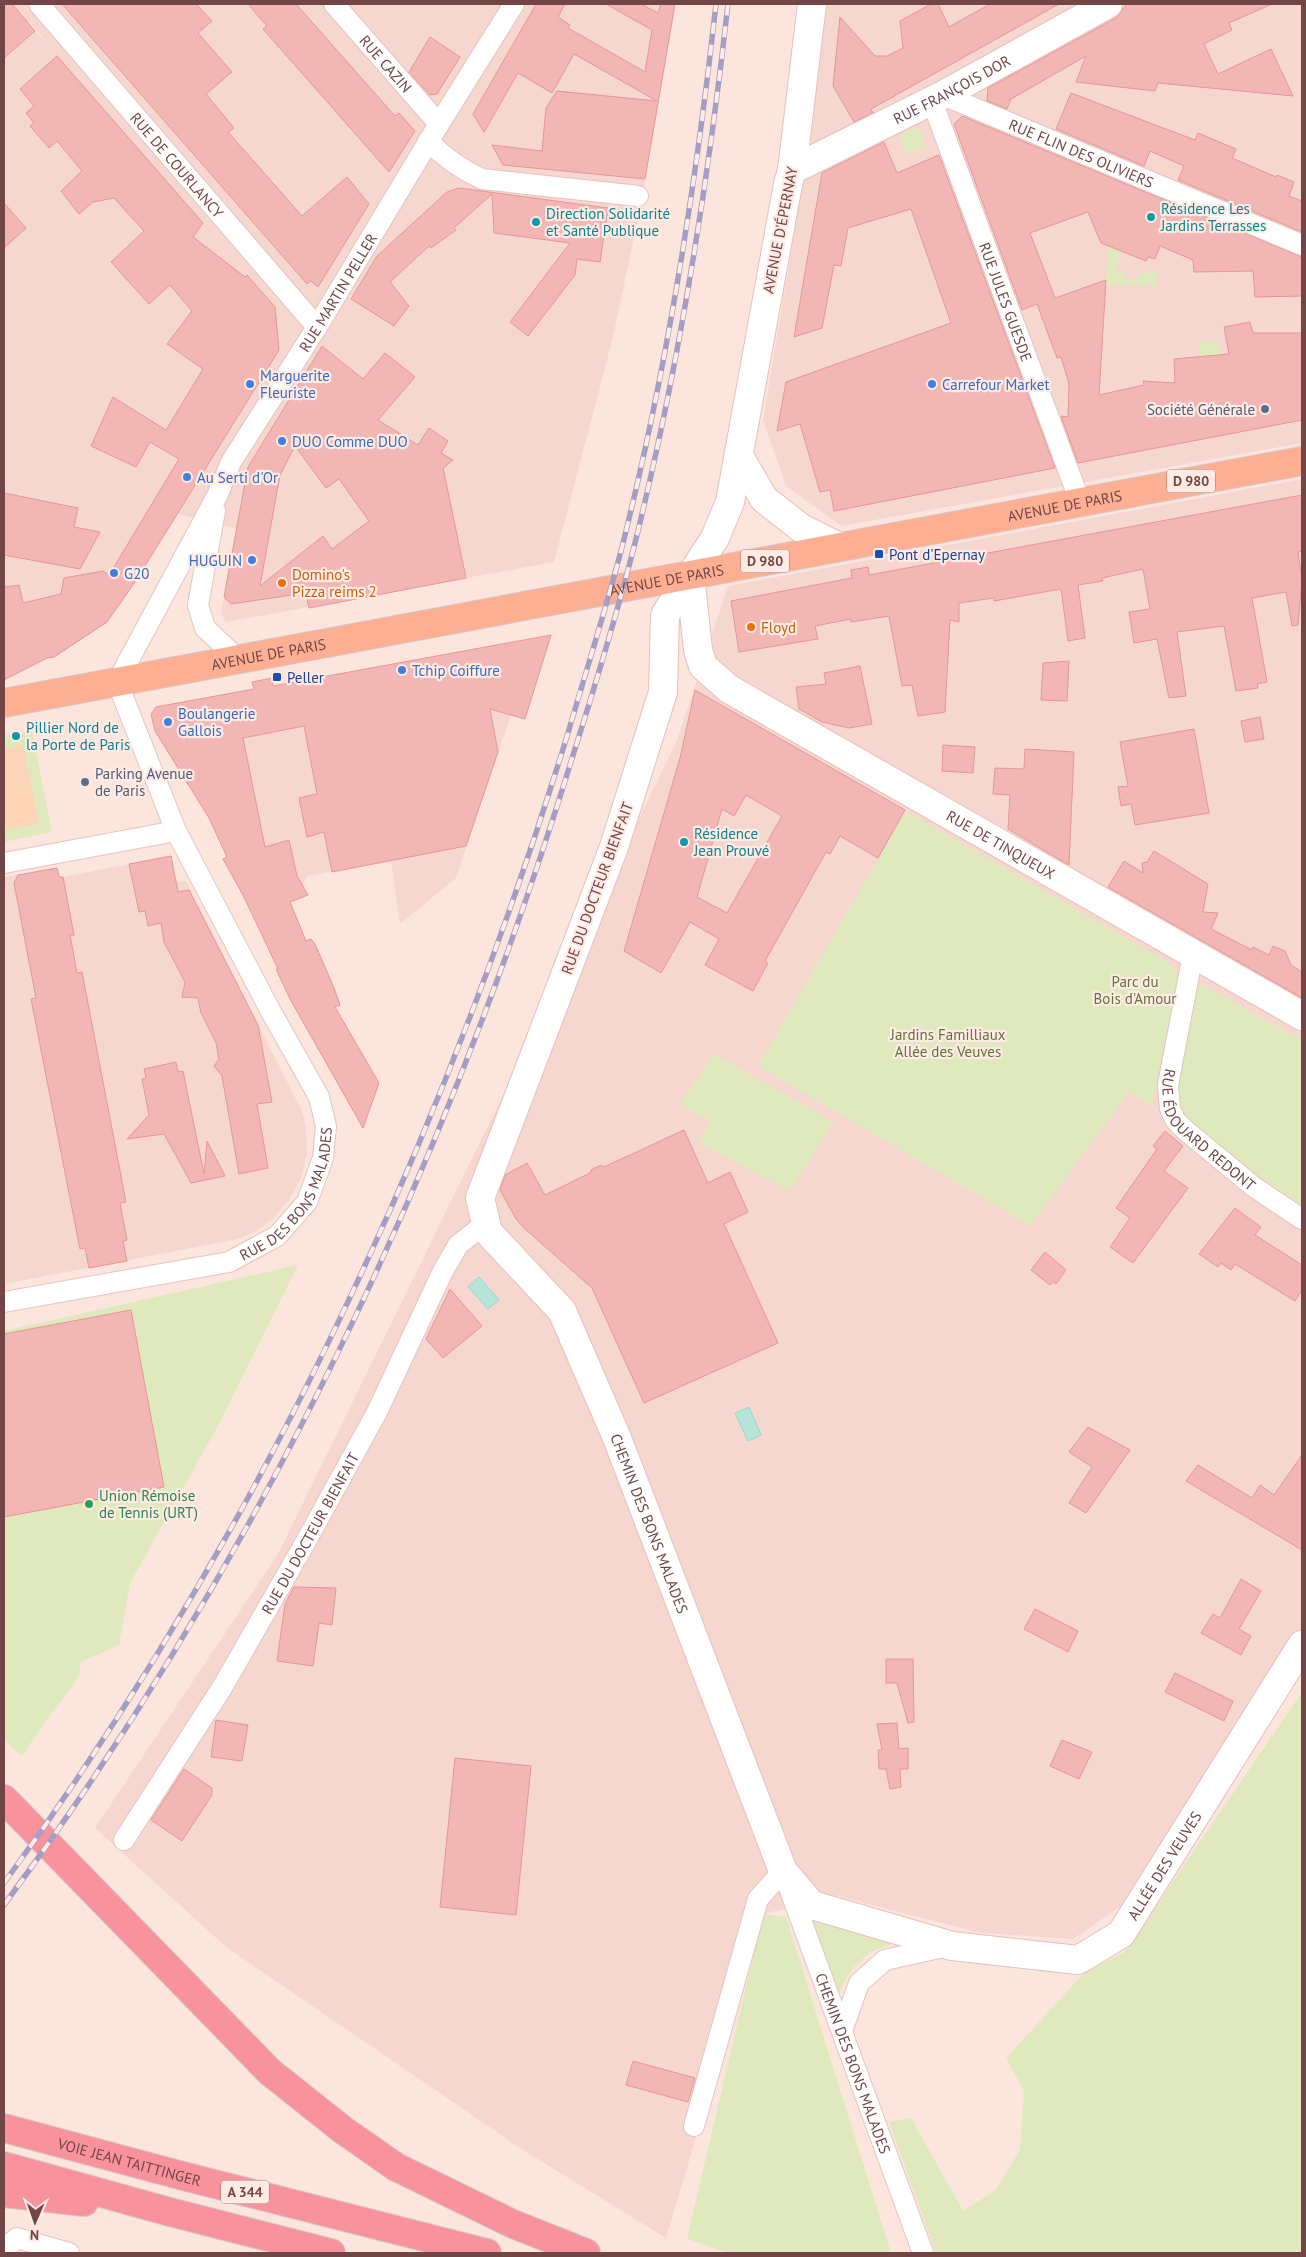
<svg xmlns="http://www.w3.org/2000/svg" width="1306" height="2257" viewBox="0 0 1306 2257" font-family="'PT Sans',sans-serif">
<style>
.residential{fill:#f6d7cf}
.green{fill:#dfe9bd}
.sand{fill:#fdd4b7}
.water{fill:#b3e5da;stroke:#99d7ca}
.building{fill:#f2b7b5;stroke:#e59695;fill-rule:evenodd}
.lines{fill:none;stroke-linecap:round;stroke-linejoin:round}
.street-casing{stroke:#e5c3bf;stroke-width:22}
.secondary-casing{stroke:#e7beba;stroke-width:30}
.primary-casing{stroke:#d5c8c8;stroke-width:30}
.highway-casing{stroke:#d5c8c8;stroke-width:30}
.street{stroke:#fff;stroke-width:20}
.secondary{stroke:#fff;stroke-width:28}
.primary{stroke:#fdaf94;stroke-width:28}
.highway{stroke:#f8929d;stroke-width:28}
.rail-casing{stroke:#a49ec4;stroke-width:5.5}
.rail{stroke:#ffeae4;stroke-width:4;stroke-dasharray:11;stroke-linecap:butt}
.culture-dot{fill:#0f9aa8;stroke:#ffeae4;stroke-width:2}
.shop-dot{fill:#3f7fe0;stroke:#ffeae4;stroke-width:2}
.service-dot{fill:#5c6f8a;stroke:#ffeae4;stroke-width:2}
.transit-dot{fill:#1a4fb4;stroke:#ffeae4;stroke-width:2}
.food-dot{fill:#e8710a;stroke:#ffeae4;stroke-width:2}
.leisure-dot{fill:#2e9e5b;stroke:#ffeae4;stroke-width:2}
.labels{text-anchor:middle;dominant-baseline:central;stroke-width:4.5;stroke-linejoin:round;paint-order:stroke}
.shield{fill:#ffeae4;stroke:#9c7775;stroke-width:1}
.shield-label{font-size:14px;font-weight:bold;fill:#724646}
.street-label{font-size:15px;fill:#724646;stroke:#ffeae4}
.culture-label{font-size:15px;fill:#0d838f;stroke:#ffeae4;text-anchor:start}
.shop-label{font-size:15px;fill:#366cbe;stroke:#ffeae4;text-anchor:start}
.service-label{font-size:15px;fill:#4e5e75;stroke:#ffeae4;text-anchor:end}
.transit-label{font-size:15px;fill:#164399;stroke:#ffeae4;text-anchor:start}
.food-label{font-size:15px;fill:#c56008;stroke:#ffeae4;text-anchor:start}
.park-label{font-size:15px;fill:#60733c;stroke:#ffeae4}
.leisure-label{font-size:15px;fill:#27864d;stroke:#ffeae4;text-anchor:start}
</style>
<rect width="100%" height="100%" fill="#fce5dd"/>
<g class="residential">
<polygon points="4,4 674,4 640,210 612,341 554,562 226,622 221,614 237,529 178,514 107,623 47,658 4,666 4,58 35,31 48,44 30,22 4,47"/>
<polygon points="820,4 1302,4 1302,443 841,526 786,486 763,420 795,228"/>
<polygon points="1302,479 1302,1654 1120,1907 1073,1939 981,1933 837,1896 763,1914 666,2238 523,2150 226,1947 95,1828 278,1554 676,743 728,586"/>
<polygon points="551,635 525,719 511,715 456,878 400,924 391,861 307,876 303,886 249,908 223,859 227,857 209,818 155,731 151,714 156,707"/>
<polygon points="171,856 176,882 186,881 302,1111 306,1127 307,1154 301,1178 289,1200 272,1220 256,1231 238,1239 4,1284 4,877 57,868 59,877 63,877"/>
</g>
<g class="green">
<polygon points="913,128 920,131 926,147 906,154 900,138 903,133"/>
<polygon points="1108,238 1125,243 1114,271 1123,271 1124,276 1129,280 1141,277 1142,272 1157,273 1157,286 1106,285"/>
<polygon points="1199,342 1219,342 1223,363 1202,372"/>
<polygon points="32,731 52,832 4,842 4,737"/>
<polygon points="906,811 1171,964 1178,977 1152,1107 1129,1092 1030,1226 758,1066"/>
<polygon points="1199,983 1302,1040 1302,1208 1184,1122 1178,1105 1179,1077"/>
<polygon points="714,1054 834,1122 789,1191 699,1143 710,1121 680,1104"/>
<polygon points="298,1265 219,1424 130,1583 119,1645 81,1662 79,1677 47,1719 22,1756 4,1740 4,1331"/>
<polygon points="1302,1692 1302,2253 936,2253 889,2122 911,2118 963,2211 996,2190 1020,2150 1024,2091 1006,2058 1085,1972 1125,1952"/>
<polygon points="809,1913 901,1941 870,1952 851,1970 839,1992"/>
<polygon points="763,1914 786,1917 891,2253 729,2253 687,2239"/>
</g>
<polygon class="sand" points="23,745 39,824 4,830 4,749"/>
<g class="water">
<polygon points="479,1277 499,1300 488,1309 468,1287"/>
<polygon points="749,1407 761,1435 748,1441 735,1413"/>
</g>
<g class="building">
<polygon points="4,4 12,4 35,31 4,58"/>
<polygon points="62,4 196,4 212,21 198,33 232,72 206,94 234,128 228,132 302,216 347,177 369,204 318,287 311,281 307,284"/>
<polygon points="248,4 296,4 395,116 399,113 415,131 389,172 263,29 267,26"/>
<polygon points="536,4 565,4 558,17 570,25 568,28 645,72 652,30 606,4 641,4 658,13 661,4 675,4 645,179 503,165 492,145 542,151 546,108 557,91 657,101 574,54 552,93 518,73 484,132 473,114"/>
<polygon points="931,4 938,4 949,27 990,4 1059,4 871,109 873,113 854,122 833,86 840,17 875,56 887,56 903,48 900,21"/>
<polygon points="1127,4 1272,4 1229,23 1232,30 1204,44 1218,74 1271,49 1293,96 1158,83 1155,91 1076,82 1086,56 1011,99 1007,109 987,101 988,88 1116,18"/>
<polygon points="430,37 460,57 437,94 430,95 409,72"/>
<polygon points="57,56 203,223 193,237 245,277 247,275 275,307 279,350 135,582 107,622 54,657 47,658 4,680 4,587 19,585 23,603 61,594 64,578 103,571 109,575 179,459 150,442 136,467 91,446 113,397 166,430 203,369 167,344 192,311 170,285 149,304 111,262 144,231 114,198 93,202 79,214 61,191 82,171 57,141 49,148 30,126 34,123 26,113 34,106 20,89"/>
<polygon points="1071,93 1195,140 1198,133 1236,149 1232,158 1276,177 1277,175 1294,182 1289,196 1302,201 1302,232 1178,180 1184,166 1150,151 1144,166 1056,129"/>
<polygon points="962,116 1302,257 1302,296 1255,297 1253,271 1194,272 1193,260 1160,246 1155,259 1148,257 1146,261 1101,243 1088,212 1030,233 1055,298 1106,280 1099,395 1144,385 1143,381 1175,383 1174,359 1229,354 1224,327 1250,322 1253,333 1302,333 1302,420 1078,463 1061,416 1068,417 1069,383 1061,357 1057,358 1037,304 1022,310 954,124"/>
<polygon points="884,142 897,173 939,155 1055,468 834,511 830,490 820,492 800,424 777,431 786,382 951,323 911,209 848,228 841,266 834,265 822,328 794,337 822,173"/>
<polygon points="459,188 608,208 600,262 577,259 575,275 528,336 510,322 570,243 494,233 492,194 454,228 456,230 431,248 429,246 390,282 409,306 394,326 351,299 377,256 447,192"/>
<polygon points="4,203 26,228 4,248"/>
<path d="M322,346L363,379L385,353L415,377L378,420L418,445L429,428L448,441L441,453L453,460L443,468L466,578L309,608L306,593L231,604L224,597L248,467ZM295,446L326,488L339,479L369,521L332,549L323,536L260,586L280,475Z"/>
<polygon points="4,493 78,508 74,527 100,532 80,569 4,555"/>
<polygon points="1302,495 1302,551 1298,552 1302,579 1298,625 1292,626 1286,592 1252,598 1267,682 1257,684 1258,688 1236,691 1224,626 1177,632 1186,696 1169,698 1157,639 1134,643 1129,612 1150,609 1143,569 1102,578 1103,581 1078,585 1085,638 1068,641 1061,589 994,601 994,598 959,603 959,622 950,620 945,712 918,716 912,685 902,686 889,616 851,622 851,619 815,626 818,639 739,652 731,601 852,578 851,570 868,567 869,575"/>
<polygon points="551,635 525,719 490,709 498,752 466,846 332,872 324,832 307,837 299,798 317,794 304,726 243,738 265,847 289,840 297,876 308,895 290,902 306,941 311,939 315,944 334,988 340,1005 335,1007 379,1083 363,1128 290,999 276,969 278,969 243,895 223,859 227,857 209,818 155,731 151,714 156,707 254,689 252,682 272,678 273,686"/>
<polygon points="1069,661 1067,701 1041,700 1043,663"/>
<polygon points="860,666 872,724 849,728 822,722 799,709 796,687 826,684 824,673"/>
<path d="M695,690L905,810L878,858L840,836L830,854L826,852L765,961L768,963L753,991L705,965L719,939L690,922L661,973L624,951L680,758ZM746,795L782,816L727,913L697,897L722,809L734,816Z"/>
<polygon points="1260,717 1264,739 1245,742 1241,721"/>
<polygon points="1194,729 1209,813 1135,825 1131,804 1121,806 1118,787 1128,786 1120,742"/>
<polygon points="943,745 975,747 973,773 942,771"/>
<polygon points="1025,749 1074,752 1069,865 1008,829 1010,795 993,794 995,768 1024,769"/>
<polygon points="1154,851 1208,884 1203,912 1218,913 1211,929 1252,950 1253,947 1269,955 1273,946 1285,951 1291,965 1302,972 1302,998 1108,887 1124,861 1143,873 1142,863 1147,862"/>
<polygon points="171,856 178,892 189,890 258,1025 272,1102 257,1104 268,1168 239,1174 222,1076 214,1066 219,1059 216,1043 201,1013 198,998 182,997 185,982 164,942 161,923 148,926 145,911 139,912 129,864"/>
<polygon points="57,868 59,877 63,877 74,935 70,935 77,973 82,972 126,1202 120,1203 127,1240 123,1241 127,1261 89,1268 85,1248 80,1249 31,999 36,998 14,883 18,875"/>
<polygon points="176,1062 178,1072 183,1071 204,1174 207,1141 225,1176 191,1183 164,1134 127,1139 149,1115 142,1079 146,1078 144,1069"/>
<polygon points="684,1130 708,1183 730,1172 748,1212 724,1224 778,1343 644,1403 592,1288 524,1228 516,1219 500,1190 505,1175 527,1163 545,1195 590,1173 591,1170 601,1165 604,1167"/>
<polygon points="1165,1131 1183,1146 1164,1171 1188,1188 1133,1263 1110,1247 1130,1218 1116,1208 1157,1149 1153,1146"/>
<polygon points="1235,1208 1261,1227 1255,1235 1302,1265 1302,1290 1295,1301 1235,1264 1231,1270 1221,1263 1218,1267 1199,1254"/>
<polygon points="1045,1252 1066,1270 1056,1284 1053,1282 1050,1285 1031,1270"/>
<polygon points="450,1289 482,1326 443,1358 426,1339"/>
<polygon points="131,1310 164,1487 4,1517 4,1334"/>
<polygon points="1088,1427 1130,1450 1086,1513 1069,1503 1092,1467 1069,1452"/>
<polygon points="1302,1455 1302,1550 1186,1481 1198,1465 1252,1498 1260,1485 1274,1495"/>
<polygon points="1241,1579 1261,1591 1239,1629 1251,1636 1241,1655 1201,1633 1213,1614 1220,1618"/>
<polygon points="294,1587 336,1588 332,1625 319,1623 313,1666 277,1661 285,1604"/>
<polygon points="1035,1609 1078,1631 1068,1652 1024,1629"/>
<polygon points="886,1659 913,1659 914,1722 908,1723 897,1683 886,1683"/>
<polygon points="1175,1673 1233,1701 1224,1721 1165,1692"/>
<polygon points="216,1720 248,1725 242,1761 211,1757"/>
<polygon points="897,1723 899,1749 908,1748 908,1769 900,1769 901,1787 890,1789 886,1769 879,1769 878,1750 882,1750 877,1724"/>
<polygon points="1062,1740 1092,1752 1079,1779 1050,1766"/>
<polygon points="455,1758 531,1766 516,1915 440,1907"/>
<polygon points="184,1769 212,1788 212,1795 182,1841 151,1820"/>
<polygon points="633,2061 695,2078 688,2102 626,2085"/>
</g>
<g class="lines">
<g class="street-casing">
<g id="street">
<path id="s1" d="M39,4L317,327"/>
<path id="s2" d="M334,4L439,124"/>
<path id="s3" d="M943,95L1302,245"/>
<path id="s4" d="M932,101L1080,502"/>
<path d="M428,141C445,158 460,169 482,179L638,196"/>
<polyline points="215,511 198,605 205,628 238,659"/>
<polyline points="4,863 176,831"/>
<path id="s5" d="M1193,954L1168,1085L1170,1109L1176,1121L1185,1130L1254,1187L1302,1219"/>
<path id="s6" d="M4,1302L229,1262L277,1236L307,1202L323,1158L326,1126L319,1097L270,1010L176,831L117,682L218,494L231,462L317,327L439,124L514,4"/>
<path id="s7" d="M124,1840L223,1686L305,1543L377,1412L442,1273L458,1245L486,1223"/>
<polyline points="842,2031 859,1983 885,1960 948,1946"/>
<path id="s8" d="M694,2126L758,1899L783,1871L923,2253"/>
<polyline points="4,2249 17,2238 69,2253"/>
</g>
</g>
<g class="secondary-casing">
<g id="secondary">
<path id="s9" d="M812,4L792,170L788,184L730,502L715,538L665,615L663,692L614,847L480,1198L488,1232L562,1311L617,1438L783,1871L812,1905L952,1946L1078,1960L1121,1934L1302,1645"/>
<path id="s10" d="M792,170L943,95L1108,4"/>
<polyline points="739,456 764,499 801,528 839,547"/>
<path id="s11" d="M690,575L698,650L703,666L729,689L1302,1016"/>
</g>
</g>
<g class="primary-casing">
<g id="primary">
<path id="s12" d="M4,703L1302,461"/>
</g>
</g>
<g class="highway-casing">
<g id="highway">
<polyline points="4,1799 270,2072 343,2130 396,2167 513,2224 586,2253"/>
<path id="s13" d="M4,2128L183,2176L487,2253"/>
<polyline points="4,2166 170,2212 331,2253"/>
<polyline points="4,2193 84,2202"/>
</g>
</g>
<use href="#street" class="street"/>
<use href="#secondary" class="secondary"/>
<use href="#primary" class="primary"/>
<use href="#highway" class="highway"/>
<g class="rail-casing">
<g id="rail">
<path d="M4,1883C257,1536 442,1143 568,733C586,671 606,609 622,547C667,369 696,186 716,4"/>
<path d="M4,1905C260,1558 448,1164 574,752C596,683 617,614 635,543C679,366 708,185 728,4"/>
</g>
</g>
<use href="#rail" class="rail"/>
</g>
<g class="culture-dot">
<circle cx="1151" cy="217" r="5"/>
<circle cx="536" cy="222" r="5"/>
<circle cx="16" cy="736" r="5"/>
<circle cx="684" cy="842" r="5"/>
</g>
<g class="shop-dot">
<circle cx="250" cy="384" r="5"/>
<circle cx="932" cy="384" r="5"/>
<circle cx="282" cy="441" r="5"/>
<circle cx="187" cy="477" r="5"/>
<circle cx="252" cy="560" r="5"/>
<circle cx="114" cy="573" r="5"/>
<circle cx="402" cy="670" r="5"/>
<circle cx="168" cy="722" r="5"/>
</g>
<g class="service-dot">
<circle cx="1265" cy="409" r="5"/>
<circle cx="85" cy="782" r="5"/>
</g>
<g class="transit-dot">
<rect x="874" y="549" width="10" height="10" rx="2.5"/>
<rect x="272" y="672" width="10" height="10" rx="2.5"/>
</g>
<g class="food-dot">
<circle cx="282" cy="583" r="5"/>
<circle cx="751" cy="627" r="5"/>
</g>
<circle class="leisure-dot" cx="89" cy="1504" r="5"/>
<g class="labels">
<g class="shield">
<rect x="1167" y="469.5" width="48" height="23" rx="4"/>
<rect x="741" y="549.5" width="48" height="23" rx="4"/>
<rect x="221" y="2180.5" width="48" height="23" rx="4"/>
</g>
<g class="shield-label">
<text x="1191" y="481">D 980</text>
<text x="765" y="561">D 980</text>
<text x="245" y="2192">A 344</text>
</g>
<g class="street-label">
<text stroke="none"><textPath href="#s2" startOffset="79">RUE CAZIN</textPath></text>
<text stroke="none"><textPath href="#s10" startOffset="179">RUE FRANÇOIS DOR</textPath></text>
<text stroke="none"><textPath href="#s3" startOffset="150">RUE FLIN DES OLIVIERS</textPath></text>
<text stroke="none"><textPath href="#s1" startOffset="212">RUE DE COURLANCY</textPath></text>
<text transform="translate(780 230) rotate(-79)">AVENUE D'ÉPERNAY</text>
<text stroke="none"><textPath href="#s6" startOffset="1348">RUE MARTIN PELLER</textPath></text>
<text stroke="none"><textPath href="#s4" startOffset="214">RUE JULES GUESDE</textPath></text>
<text stroke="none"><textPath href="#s12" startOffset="1079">AVENUE DE PARIS</textPath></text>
<text stroke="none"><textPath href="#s12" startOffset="674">AVENUE DE PARIS</textPath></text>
<text stroke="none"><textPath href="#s12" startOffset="269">AVENUE DE PARIS</textPath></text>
<text stroke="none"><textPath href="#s11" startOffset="440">RUE DE TINQUEUX</textPath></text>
<text transform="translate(597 888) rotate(-70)">RUE DU DOCTEUR BIENFAIT</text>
<text stroke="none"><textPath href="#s5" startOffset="195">RUE ÉDOUARD REDONT</textPath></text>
<text stroke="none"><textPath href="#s6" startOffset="324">RUE DES BONS MALADES</textPath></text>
<text stroke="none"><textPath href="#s9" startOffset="1624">CHEMIN DES BONS MALADES</textPath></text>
<text stroke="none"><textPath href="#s7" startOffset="359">RUE DU DOCTEUR BIENFAIT</textPath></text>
<text stroke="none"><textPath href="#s9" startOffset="2445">ALLÉE DES VEUVES</textPath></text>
<text stroke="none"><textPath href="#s8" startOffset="478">CHEMIN DES BONS MALADES</textPath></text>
<text stroke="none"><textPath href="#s13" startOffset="130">VOIE JEAN TAITTINGER</textPath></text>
</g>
<g class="culture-label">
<text x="1161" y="208">Résidence Les<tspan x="1161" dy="17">Jardins Terrasses</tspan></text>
<text x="546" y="213">Direction Solidarité<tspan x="546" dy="17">et Santé Publique</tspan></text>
<text x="26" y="727">Pillier Nord de<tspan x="26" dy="17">la Porte de Paris</tspan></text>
<text x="694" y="833">Résidence<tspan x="694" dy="17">Jean Prouvé</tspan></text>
</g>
<g class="shop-label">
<text x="260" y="375">Marguerite<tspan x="260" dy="17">Fleuriste</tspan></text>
<text x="942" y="384">Carrefour Market</text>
<text x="292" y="441">DUO Comme DUO</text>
<text x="197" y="477">Au Serti d'Or</text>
<text x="242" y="560" text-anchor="end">HUGUIN</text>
<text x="124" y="573">G20</text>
<text x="412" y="670">Tchip Coiffure</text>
<text x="178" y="713">Boulangerie<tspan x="178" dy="17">Gallois</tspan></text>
</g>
<g class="service-label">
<text x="1255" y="409">Société Générale</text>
<text x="95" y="773" text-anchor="start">Parking Avenue<tspan x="95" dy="17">de Paris</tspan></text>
</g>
<g class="transit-label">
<text x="889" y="554">Pont d'Epernay</text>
<text x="287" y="677">Peller</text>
</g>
<g class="food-label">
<text x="292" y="574">Domino's<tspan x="292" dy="17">Pizza reims 2</tspan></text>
<text x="761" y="627">Floyd</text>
</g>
<g class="park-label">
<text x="1135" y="981">Parc du<tspan x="1135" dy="17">Bois d'Amour</tspan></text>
<text x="948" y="1034">Jardins Familliaux<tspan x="948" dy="17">Allée des Veuves</tspan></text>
</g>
<g class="leisure-label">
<text x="99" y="1495">Union Rémoise<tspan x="99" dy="17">de Tennis (URT)</tspan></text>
</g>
</g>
<rect width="1306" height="2257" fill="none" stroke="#724646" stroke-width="10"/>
<g transform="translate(35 2222) rotate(182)" stroke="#ffeae4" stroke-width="4" paint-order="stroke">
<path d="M0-4L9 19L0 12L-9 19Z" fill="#724646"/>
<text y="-8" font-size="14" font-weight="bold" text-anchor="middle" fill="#724646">N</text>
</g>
</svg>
